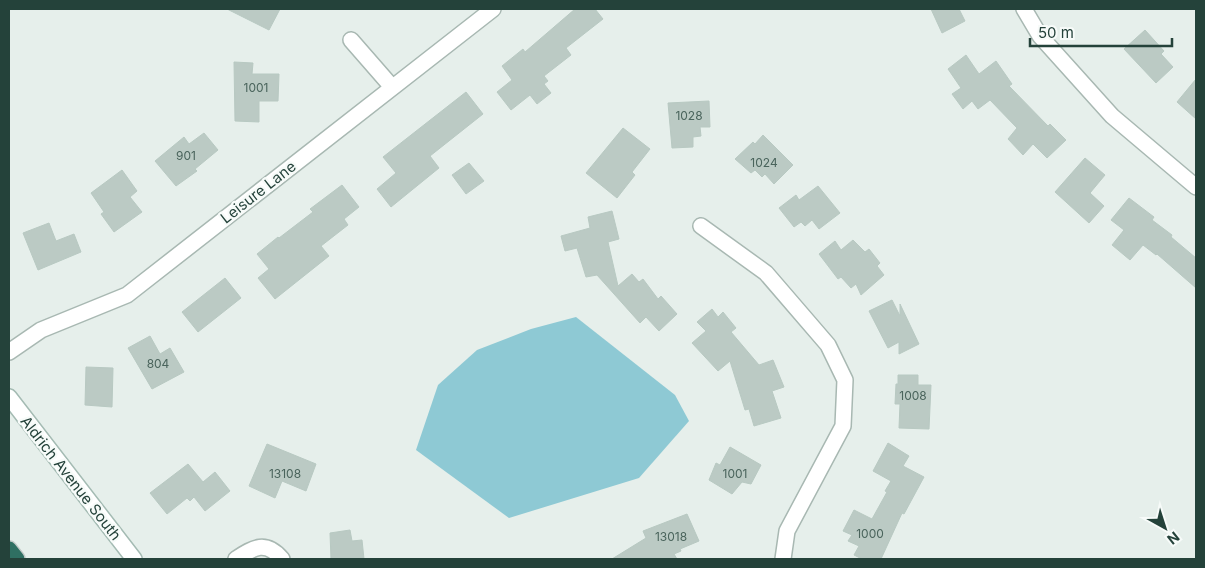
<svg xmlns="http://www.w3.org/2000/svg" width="1205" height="568" viewBox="0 0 1205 568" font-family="Inter,sans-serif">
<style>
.water{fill:#8ec9d4}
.building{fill:#bbcac4;stroke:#b8c9c2}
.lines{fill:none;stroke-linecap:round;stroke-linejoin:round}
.street-casing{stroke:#a8b8b2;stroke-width:18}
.secondary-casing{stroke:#a4bbb3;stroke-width:18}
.highway-casing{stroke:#c2cac8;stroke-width:18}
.street{stroke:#fff;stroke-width:15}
.secondary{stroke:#fff;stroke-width:15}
.highway{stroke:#2f6f62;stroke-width:15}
.labels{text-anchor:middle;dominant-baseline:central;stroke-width:4.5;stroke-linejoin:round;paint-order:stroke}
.number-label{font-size:12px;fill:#4a645c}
.street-label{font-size:15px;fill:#24423a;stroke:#f7fbf9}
</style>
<rect width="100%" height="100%" fill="#e6efeb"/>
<polygon class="water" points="576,317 675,395 689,421 639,478 509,518 416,450 438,385 477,350 531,329"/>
<g class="building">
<polygon points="227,9 280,9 269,30"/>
<polygon points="575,9 595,9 603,19 566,48 571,55 544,76 548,81 544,84 551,93 537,104 530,95 511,110 497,92 512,80 502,66 523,49 525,52"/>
<polygon points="931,9 959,9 965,21 942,33"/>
<polygon points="1145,30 1164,51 1161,54 1173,67 1156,83 1124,49"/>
<polygon points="966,55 979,74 996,61 1012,84 1009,86 1048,126 1050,124 1066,140 1047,158 1033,144 1023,155 1008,139 1017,128 990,100 978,109 972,101 963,109 952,94 961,88 948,69"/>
<polygon points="234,62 253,63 252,74 279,74 278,101 259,101 259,122 235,121"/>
<polygon points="1196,79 1196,119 1177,102"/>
<polygon points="466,92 483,114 430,156 439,168 391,207 377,189 396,173 383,157"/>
<polygon points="709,101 710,127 700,127 701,136 693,137 693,147 672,148 668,103"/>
<polygon points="623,128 650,149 632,172 635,175 617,198 586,173"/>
<polygon points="204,133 218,150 195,169 197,171 176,186 155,161 184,137 189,144"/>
<polygon points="763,135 793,165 774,184 765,174 762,177 755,170 751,173 735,159 753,142 755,144"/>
<polygon points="1085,158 1105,175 1090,193 1104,206 1089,223 1055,192"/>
<polygon points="469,163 484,181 466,194 452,175"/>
<polygon points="122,170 137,191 130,197 142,212 114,232 101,214 104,212 91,193"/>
<polygon points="342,185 359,207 344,219 348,225 321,246 329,256 275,299 258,278 269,269 257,254 278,237 279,238 313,212 310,209"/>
<polygon points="818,186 840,213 819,229 812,220 805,226 801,222 794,227 779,208 796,195 799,200"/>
<polygon points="1129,198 1154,217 1152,220 1172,235 1171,237 1196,258 1196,288 1157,254 1156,255 1143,245 1130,260 1112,245 1124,230 1111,220"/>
<polygon points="612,211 619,239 608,242 618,286 632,274 639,282 643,279 658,299 661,296 677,314 659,331 646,317 640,323 597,275 586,277 577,248 565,251 561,236 590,228 588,217"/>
<polygon points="49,223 56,241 74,234 81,252 38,270 23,233"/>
<polygon points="853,240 865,252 869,249 880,263 877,266 884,275 861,295 856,284 851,288 841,277 838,279 819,254 835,241 841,250"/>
<polygon points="225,278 241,298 198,332 182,312"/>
<polygon points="892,300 900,316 900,304 919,344 899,354 899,342 888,348 869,311"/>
<polygon points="712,309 718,317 723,312 736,328 731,332 759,365 773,360 784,387 772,391 781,418 754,426 749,409 745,410 730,361 718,371 692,343 706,331 697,322"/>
<polygon points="150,336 160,354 170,348 184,372 152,389 128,348"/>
<polygon points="86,367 113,368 112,407 85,405"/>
<polygon points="898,375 918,375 918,385 931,385 929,429 899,428 900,404 895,404 896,384 898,384"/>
<polygon points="888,443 909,456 903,466 924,477 904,514 902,513 881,559 862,559 854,555 859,546 848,541 852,535 843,531 854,510 872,519 887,492 885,491 891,481 873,471"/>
<polygon points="267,444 316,464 306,491 282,481 275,498 249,486"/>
<polygon points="730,447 761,465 751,484 742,482 732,494 709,480 716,463 720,465"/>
<polygon points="188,464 203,482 215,472 230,491 205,511 194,497 190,501 187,498 167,514 150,493"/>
<polygon points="687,514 699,541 680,549 681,551 674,554 677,559 612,559 646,538 643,531"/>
<polygon points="350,530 352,541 362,540 364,559 331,559 330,533"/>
</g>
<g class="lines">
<g class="street-casing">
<g id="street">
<polyline points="1024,9 1040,36 1112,116 1196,187"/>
<polyline points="351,40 392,87"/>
<polyline points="701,226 766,273 828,345 845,380 843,426 787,531 783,559"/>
<polyline points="9,352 41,330 127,295 493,9"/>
<path d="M236,559C254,547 266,540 282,559"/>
</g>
</g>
<g class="secondary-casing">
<polyline id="secondary" points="9,397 134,559"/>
</g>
<g class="highway-casing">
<polyline id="highway" points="9,549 17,559"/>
</g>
<use href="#street" class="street"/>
<use href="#secondary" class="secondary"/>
<use href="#highway" class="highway"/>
</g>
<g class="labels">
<g class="number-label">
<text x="256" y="87">1001</text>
<text x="689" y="115">1028</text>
<text x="186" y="155">901</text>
<text x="764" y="162">1024</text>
<text x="158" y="363">804</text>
<text x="913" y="395">1008</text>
<text x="285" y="473">13108</text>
<text x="735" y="473">1001</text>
<text x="870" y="533">1000</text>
<text x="671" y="536">13018</text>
</g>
<g class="street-label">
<text transform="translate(258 192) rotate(-38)">Leisure Lane</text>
<text transform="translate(71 478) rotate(52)">Aldrich Avenue South</text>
</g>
</g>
<rect width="1205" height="568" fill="none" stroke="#24423a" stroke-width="20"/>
<g transform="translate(1165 528) rotate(141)" stroke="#f7fbf9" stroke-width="4" paint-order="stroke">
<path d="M0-4L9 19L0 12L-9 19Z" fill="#24423a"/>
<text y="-8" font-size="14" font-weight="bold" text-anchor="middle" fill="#24423a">N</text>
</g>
<path d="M1030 38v8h142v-8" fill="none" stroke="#24423a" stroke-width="2.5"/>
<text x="1038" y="38" font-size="15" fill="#24423a" stroke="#f7fbf9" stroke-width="4" paint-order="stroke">50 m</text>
</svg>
